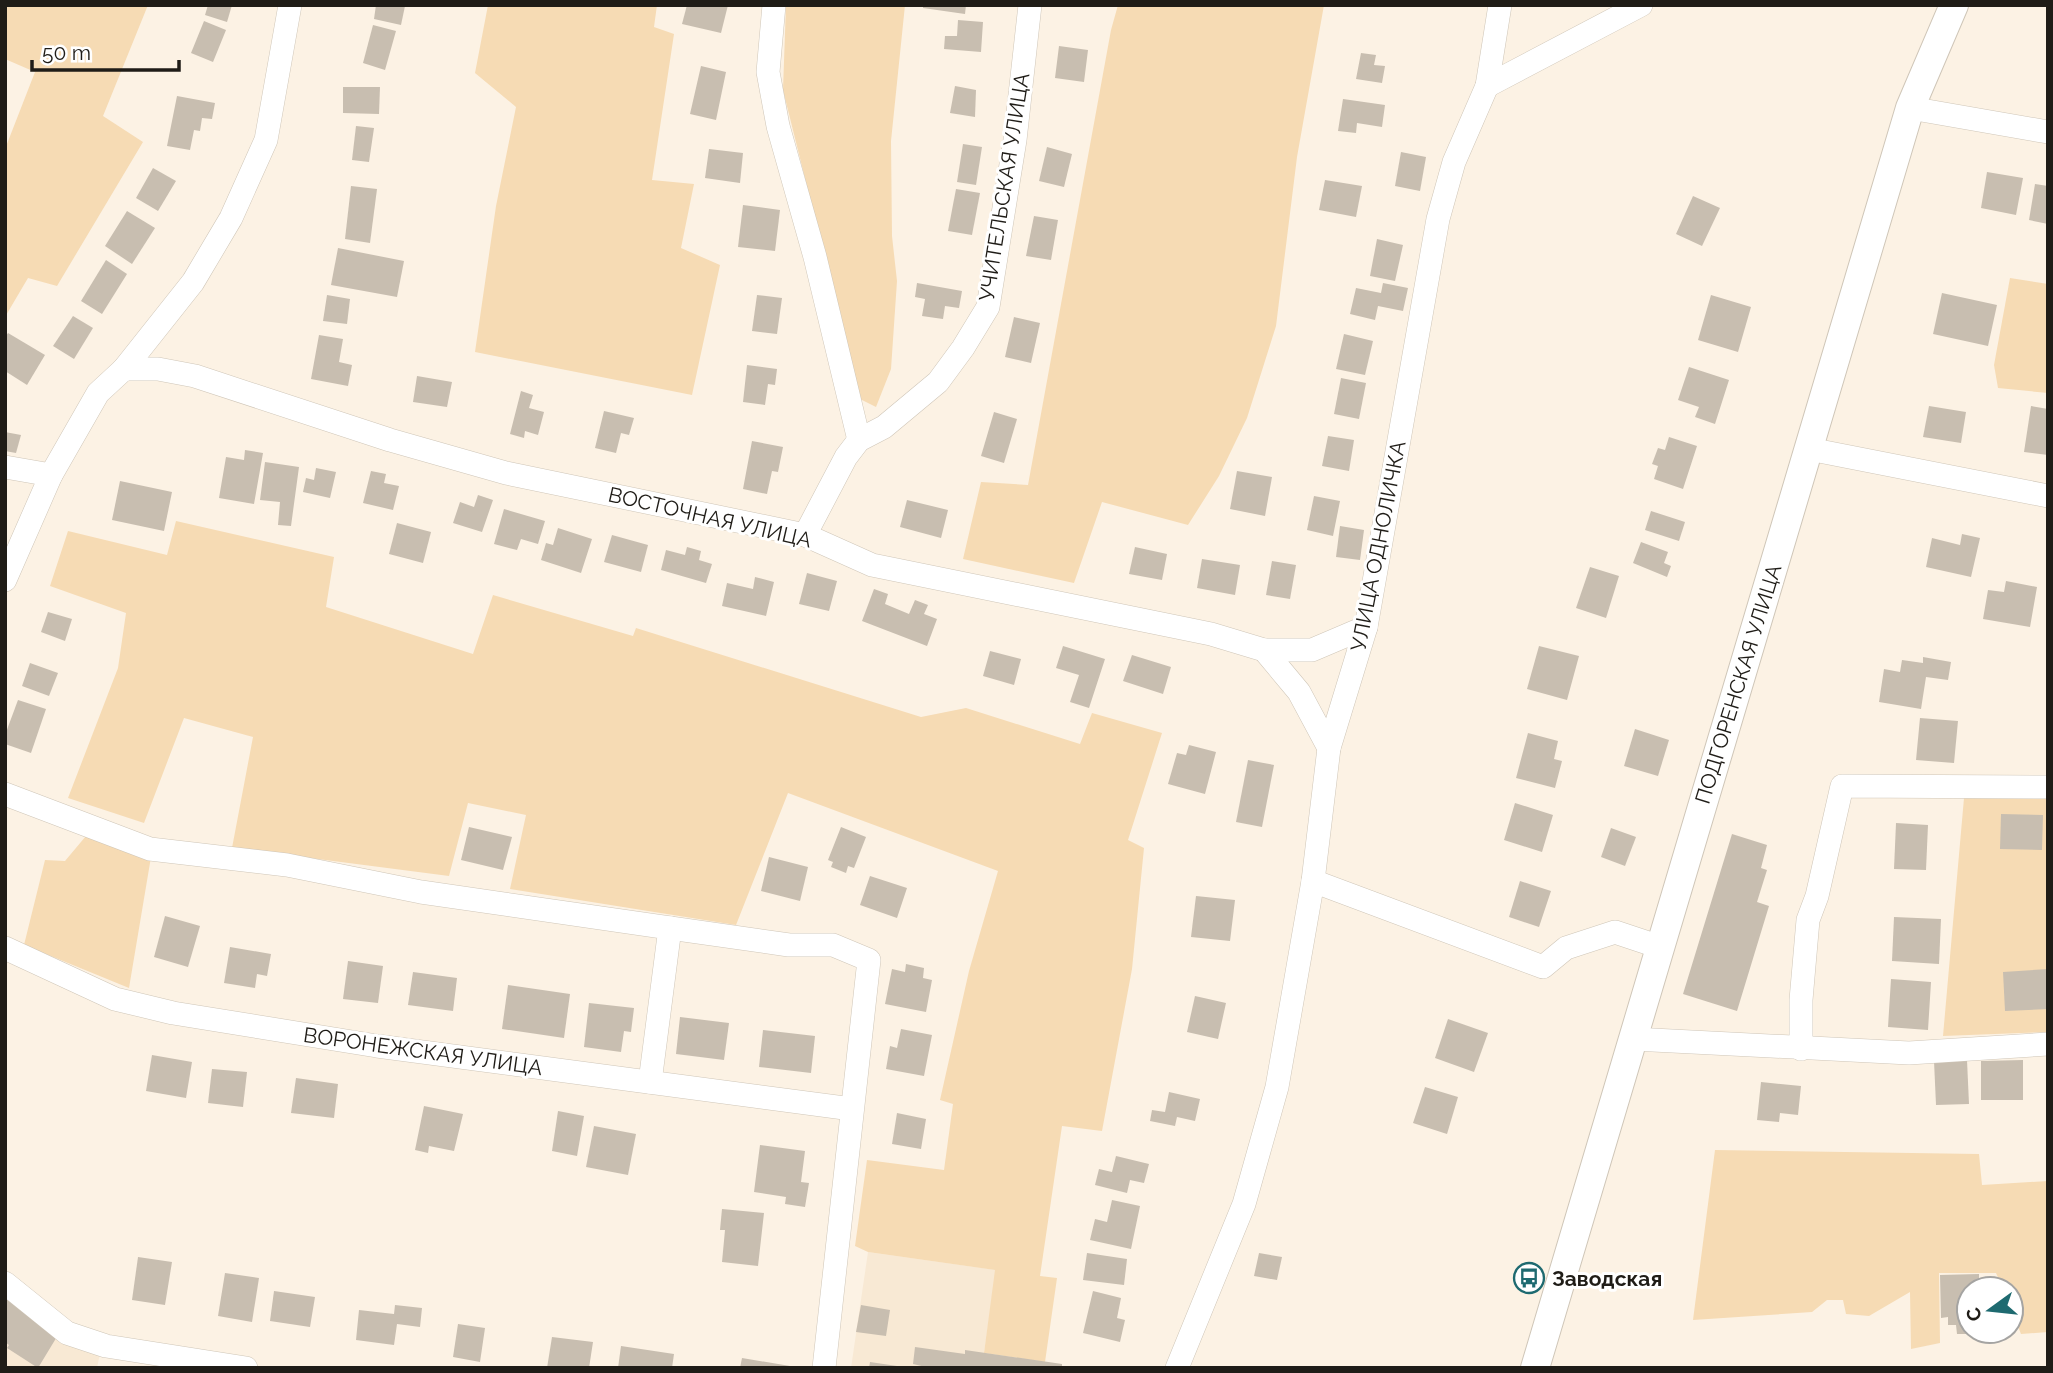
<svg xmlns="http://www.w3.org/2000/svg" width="2053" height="1373" viewBox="0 0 2053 1373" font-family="Raleway,sans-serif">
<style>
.built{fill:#f8e9d4}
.green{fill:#f6dbb4}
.building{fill:#c8beb0}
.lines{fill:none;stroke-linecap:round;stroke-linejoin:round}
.minor-casing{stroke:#cfc6b8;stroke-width:24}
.tertiary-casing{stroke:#cfc6b8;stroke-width:30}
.minor{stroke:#fff;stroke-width:23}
.tertiary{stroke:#fff;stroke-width:28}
.labels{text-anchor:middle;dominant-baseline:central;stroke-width:6;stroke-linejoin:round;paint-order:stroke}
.street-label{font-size:21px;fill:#1f1c17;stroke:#fff}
.poi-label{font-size:21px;font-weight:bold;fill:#1f1c17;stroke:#fff;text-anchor:start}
</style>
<rect width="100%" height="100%" fill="#fcf2e4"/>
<g class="built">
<polygon points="868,1252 996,1270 984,1353 1075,1368 851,1368"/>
<polygon points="5,1292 100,1353 97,1368 5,1368"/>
</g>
<g class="green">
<polygon points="5,5 148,5 103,116 143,142 57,286 28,278 5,317 5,149 35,72 5,59"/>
<polygon points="488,5 657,5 654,27 674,34 652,180 694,184 681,248 720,265 692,395 475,352 496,206 516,107 475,73"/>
<polygon points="786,5 905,5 891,141 892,236 897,281 891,369 876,407 860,399 783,90"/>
<polygon points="1118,5 1324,5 1297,157 1276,326 1247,418 1219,476 1188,525 1102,502 1074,583 963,559 981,482 1028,485 1111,30"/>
<polygon points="2010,278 2048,284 2048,393 1998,388 1994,365"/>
<polygon points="176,521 334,557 326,607 473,654 493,595 633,636 636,628 921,717 966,708 1080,744 1092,713 1162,733 1128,840 1144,848 1132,969 1102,1131 1062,1126 1040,1276 1057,1278 1045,1362 984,1353 995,1270 868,1252 855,1246 867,1160 944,1170 953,1104 940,1100 969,971 998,871 788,793 736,925 510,889 526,815 468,803 449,876 232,848 253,737 184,718 144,823 68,798 118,668 126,613 50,586 68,531 167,555"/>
<polygon points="2047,797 2048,1032 1943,1036 1964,798"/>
<polygon points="86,836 151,857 129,988 24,945 45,860 65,861"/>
<polygon points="1715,1150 1979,1154 1982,1185 2048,1181 2048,1332 2021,1334 2011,1309 2011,1289 2003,1289 1996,1273 1939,1273 1940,1343 1911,1349 1910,1292 1869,1316 1846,1314 1843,1300 1827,1300 1812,1312 1693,1320"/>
</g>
<g class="building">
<polygon points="208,5 232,5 227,22 205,15"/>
<polygon points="376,5 405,6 401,25 374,19"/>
<polygon points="687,5 728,5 721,33 682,24"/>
<polygon points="923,5 966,5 965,14 923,8"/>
<polygon points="958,20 983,22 981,52 944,49 945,36 957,36"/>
<polygon points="204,21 226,30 213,62 191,53"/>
<polygon points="373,25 396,31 385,70 363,63"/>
<polygon points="1059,46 1088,50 1084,82 1055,78"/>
<polygon points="1361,53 1376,55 1374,65 1385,66 1382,83 1356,79"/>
<polygon points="701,66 726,72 716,120 690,114"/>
<polygon points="955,86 976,90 975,117 950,113"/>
<polygon points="343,87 380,87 379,114 343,113"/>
<polygon points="177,96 215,103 212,119 202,118 200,131 194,130 190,150 167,146"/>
<polygon points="1343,99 1385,105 1382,127 1357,123 1356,133 1338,131"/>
<polygon points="356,126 374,128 369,162 352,160"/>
<polygon points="963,144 982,147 976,185 957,182"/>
<polygon points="1047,147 1072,154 1064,187 1039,181"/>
<polygon points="709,149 743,153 740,183 705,178"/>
<polygon points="1401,152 1426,157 1420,191 1395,186"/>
<polygon points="153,168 176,181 158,211 136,198"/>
<polygon points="1987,172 2023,178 2016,215 1981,208"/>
<polygon points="1325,180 1362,186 1356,217 1319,210"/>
<polygon points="2035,184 2048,186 2048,224 2029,220"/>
<polygon points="351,186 377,189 370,243 345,239"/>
<polygon points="956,189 980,193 972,235 948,231"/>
<polygon points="1693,196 1720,208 1702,246 1676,234"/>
<polygon points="743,205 780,210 775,251 738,247"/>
<polygon points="127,211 155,228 132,264 105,246"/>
<polygon points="1034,216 1058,220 1051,260 1026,256"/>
<polygon points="1377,239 1403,245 1395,281 1370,276"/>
<polygon points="338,248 404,261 397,297 331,285"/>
<polygon points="106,260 127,274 102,314 81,301"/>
<polygon points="917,283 962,291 959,308 945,306 943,319 922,316 925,299 915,297"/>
<polygon points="1383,283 1408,288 1403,311 1378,306 1375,320 1350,314 1356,288 1381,293"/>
<polygon points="1942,293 1997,305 1988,346 1933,334"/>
<polygon points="327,295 350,299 347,324 323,321"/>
<polygon points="757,295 782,298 777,334 752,331"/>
<polygon points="1711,295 1751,307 1738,352 1698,340"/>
<polygon points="73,316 93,328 74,359 53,346"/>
<polygon points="1014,317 1040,323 1031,363 1005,357"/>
<polygon points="8,333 45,355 27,385 5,371 5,338"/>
<polygon points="1344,334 1373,341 1365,375 1336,369"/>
<polygon points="319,335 343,339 339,362 352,365 348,386 311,379"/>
<polygon points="747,365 777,369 775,385 768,384 765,405 743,402"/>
<polygon points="1689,367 1729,380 1715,424 1695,417 1699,407 1678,400"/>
<polygon points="417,376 452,382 447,407 413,402"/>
<polygon points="1341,378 1366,383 1359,419 1334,414"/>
<polygon points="521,391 533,395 529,408 544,412 538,435 525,431 524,438 510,434"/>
<polygon points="1929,406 1966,412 1961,443 1923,437"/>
<polygon points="2031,406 2048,409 2048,455 2024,452"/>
<polygon points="604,411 634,418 629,435 621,433 616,453 595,448"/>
<polygon points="994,412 1017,419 1004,463 981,456"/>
<polygon points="5,432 21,435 16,453 5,451"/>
<polygon points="1328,436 1354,440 1349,471 1322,466"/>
<polygon points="1669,437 1697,446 1683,489 1654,479 1658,466 1652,464 1658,448 1665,450"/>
<polygon points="752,441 783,447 778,472 772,471 767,494 743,489"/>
<polygon points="245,450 263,453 254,504 219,498 226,457 244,460"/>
<polygon points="265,462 299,467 291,526 278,525 280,502 260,500"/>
<polygon points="316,468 336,472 330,498 303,492 306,478 314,480"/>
<polygon points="371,471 386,474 384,483 399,486 393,510 363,503"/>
<polygon points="1237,471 1272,477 1265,516 1230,509"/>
<polygon points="120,481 172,492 164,531 112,520"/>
<polygon points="478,495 493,500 482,532 453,523 460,502 474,507"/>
<polygon points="1314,496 1340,501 1333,536 1307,530"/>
<polygon points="907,500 948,510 941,538 900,527"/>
<polygon points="504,509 545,521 538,544 521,539 517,550 494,544"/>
<polygon points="1651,511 1685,522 1679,541 1645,530"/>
<polygon points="397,523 431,532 423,563 389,554"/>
<polygon points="1340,526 1364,530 1360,560 1336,557"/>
<polygon points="558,528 592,539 581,573 541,560 546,543 553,545"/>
<polygon points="1962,534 1980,538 1971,577 1926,567 1932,538 1960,545"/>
<polygon points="612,535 648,545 641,572 604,562"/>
<polygon points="1641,542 1668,552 1664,563 1671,566 1667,577 1633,563"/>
<polygon points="687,547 701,551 699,560 712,564 706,583 661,570 666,550 685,555"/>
<polygon points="1135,547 1167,554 1162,580 1129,574"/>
<polygon points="1202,559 1240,565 1235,595 1197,588"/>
<polygon points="1272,561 1296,565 1290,599 1266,595"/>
<polygon points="1590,567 1619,576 1606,618 1576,608"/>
<polygon points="807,573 837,581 829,611 799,604"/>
<polygon points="755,577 774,582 766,616 722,606 727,583 753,589"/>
<polygon points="2006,581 2037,587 2030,627 1983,619 1988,590 2004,592"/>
<polygon points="874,589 888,594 885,604 909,614 915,600 928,605 924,614 937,619 927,646 862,621"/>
<polygon points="48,612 72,619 65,641 41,632"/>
<polygon points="1063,646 1105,659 1089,708 1070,702 1079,675 1056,668"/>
<polygon points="1539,646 1579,656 1567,700 1527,689"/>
<polygon points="990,651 1021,659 1014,685 983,676"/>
<polygon points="1132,655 1171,667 1163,694 1123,681"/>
<polygon points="1923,657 1951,662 1948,680 1926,677 1921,709 1879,702 1884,669 1900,672 1902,660 1923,663"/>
<polygon points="30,663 58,673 49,696 22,686"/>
<polygon points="18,700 46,709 31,753 5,744 5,735"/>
<polygon points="1920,718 1958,721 1954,763 1916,760"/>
<polygon points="1635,729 1669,740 1658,776 1624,766"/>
<polygon points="1528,733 1558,741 1554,759 1562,761 1555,788 1516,778"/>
<polygon points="1189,745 1216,752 1205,794 1168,784 1177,753 1186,755"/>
<polygon points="1248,760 1274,765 1262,827 1236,822"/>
<polygon points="1515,803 1553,815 1542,852 1504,840"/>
<polygon points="2001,814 2043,815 2042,850 2000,849"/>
<polygon points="1896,823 1928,825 1926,870 1894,869"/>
<polygon points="469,827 512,837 503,870 461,860"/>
<polygon points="841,827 866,837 854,868 848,866 846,873 831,867 833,862 828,860"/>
<polygon points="1611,828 1636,837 1625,866 1601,857"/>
<polygon points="1732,834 1767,845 1761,868 1767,870 1757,902 1769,906 1737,1011 1683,994"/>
<polygon points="769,857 808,867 800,901 761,891"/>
<polygon points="870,876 907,888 897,918 860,905"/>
<polygon points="1520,881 1551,891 1539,927 1509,917"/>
<polygon points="1196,896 1235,900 1230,941 1191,937"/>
<polygon points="165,916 200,926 188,967 154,957"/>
<polygon points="1894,917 1941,919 1939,964 1892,961"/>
<polygon points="230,947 271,954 267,976 257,974 255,988 224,983"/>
<polygon points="348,961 383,966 378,1003 343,999"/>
<polygon points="906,964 924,968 923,978 932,980 926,1012 885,1004 892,969 905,972"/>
<polygon points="2048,969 2048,1009 2005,1011 2003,972"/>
<polygon points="413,972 457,978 453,1011 408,1005"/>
<polygon points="1891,979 1931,982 1928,1030 1888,1027"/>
<polygon points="508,985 570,994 564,1038 502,1029"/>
<polygon points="1195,996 1226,1003 1218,1039 1187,1032"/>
<polygon points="589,1003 634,1008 631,1032 624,1031 621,1052 584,1047"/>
<polygon points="680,1017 729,1023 724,1060 676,1054"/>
<polygon points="1448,1019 1488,1033 1474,1072 1435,1058"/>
<polygon points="901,1029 932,1035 924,1076 886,1069 890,1046 897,1048"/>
<polygon points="763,1030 815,1036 811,1073 759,1067"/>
<polygon points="152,1055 192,1062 186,1098 146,1091"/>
<polygon points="1967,1060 1969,1104 1936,1105 1934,1061"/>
<polygon points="2023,1060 2023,1100 1981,1100 1981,1061"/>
<polygon points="212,1069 247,1072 243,1107 208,1103"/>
<polygon points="296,1078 338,1084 334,1118 291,1113"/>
<polygon points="1761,1082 1801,1086 1798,1115 1780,1113 1779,1122 1757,1120"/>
<polygon points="1425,1087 1458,1097 1447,1134 1413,1123"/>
<polygon points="1169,1092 1200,1099 1195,1121 1177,1117 1175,1126 1150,1121 1152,1110 1165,1112"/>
<polygon points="424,1106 463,1114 454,1151 429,1146 428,1153 415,1150"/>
<polygon points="558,1111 584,1116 577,1156 552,1151"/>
<polygon points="897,1113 926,1119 921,1149 892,1144"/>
<polygon points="594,1126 636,1134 628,1175 586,1167"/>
<polygon points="760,1145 805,1151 801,1182 809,1183 805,1207 785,1204 786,1197 754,1192"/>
<polygon points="1116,1156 1149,1164 1144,1183 1130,1180 1127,1193 1095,1185 1099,1169 1112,1172"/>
<polygon points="1112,1200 1140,1206 1131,1249 1090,1240 1095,1219 1107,1222"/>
<polygon points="722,1209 764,1213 758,1266 722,1262 725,1230 720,1230"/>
<polygon points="1087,1253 1127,1259 1124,1285 1083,1280"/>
<polygon points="1259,1253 1282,1257 1277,1280 1254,1276"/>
<polygon points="138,1257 172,1262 165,1305 132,1300"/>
<polygon points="225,1273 259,1278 252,1322 218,1316"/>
<polygon points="1979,1274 1979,1286 1998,1285 1998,1289 1969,1289 1969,1331 1973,1334 1957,1334 1956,1325 1948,1325 1948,1317 1941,1318 1940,1275"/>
<polygon points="274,1291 315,1297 310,1327 270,1321"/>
<polygon points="1093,1291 1121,1298 1117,1318 1125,1320 1120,1342 1083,1333"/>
<polygon points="5,1292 58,1335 38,1368 7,1348 9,1345 5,1342"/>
<polygon points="395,1305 422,1308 420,1327 397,1324 394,1345 356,1340 359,1310 394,1314"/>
<polygon points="861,1305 890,1310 886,1336 856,1332"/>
<polygon points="458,1324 485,1328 480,1362 453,1357"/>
<polygon points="552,1337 593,1342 589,1368 547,1368"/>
<polygon points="621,1346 674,1354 672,1368 618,1368"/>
<polygon points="915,1347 965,1354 965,1350 1062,1364 1062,1368 930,1368 913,1364"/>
<polygon points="742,1358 790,1366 789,1368 740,1368"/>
<polygon points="870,1362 897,1366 897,1368 869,1368"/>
</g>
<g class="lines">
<g class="minor-casing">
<g id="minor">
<polyline points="774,5 768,72 778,126 815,257 859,440"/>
<polyline points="1487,86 1641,5"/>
<polyline points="1910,108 2048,132"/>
<polyline points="124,369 158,369 195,376 390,440 506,473 805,535 872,565 1211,634 1264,650 1299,692 1329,748"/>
<polyline points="1809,449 2048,496"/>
<polyline points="5,467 51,475"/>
<polyline points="805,535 846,457 859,440 884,427 938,382 963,348 988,307 1015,140 1030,5"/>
<polyline points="5,580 51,475 98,393 124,369 193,282 231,218 266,140 290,5"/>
<polyline points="1264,650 1312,650 1366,627"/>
<polyline points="5,794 150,849 287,865 421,892 670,928 650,1082"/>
<polyline points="1313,881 1543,967 1566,948 1615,932 1660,947"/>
<polyline points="670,928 789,945 833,945 869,960 824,1368"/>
<polyline points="5,948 115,999 173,1013 377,1046 852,1109"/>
<polyline points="1633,1039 1909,1053 2048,1044"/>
<polyline points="1801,1049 1801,1000 1808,920 1817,896 1842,786 2048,787"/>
<polyline points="5,1283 67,1333 106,1346 246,1368"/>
<polyline points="1177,1368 1244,1204 1277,1087 1313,881 1329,748 1366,627 1438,219 1454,162 1487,86 1500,5"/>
</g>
</g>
<g class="tertiary-casing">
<polyline id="tertiary" points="1535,1368 1910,108 1954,5"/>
</g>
<use href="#minor" class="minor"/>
<use href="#tertiary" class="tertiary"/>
</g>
<defs>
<g id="bus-ring" transform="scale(1.575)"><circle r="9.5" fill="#fff" stroke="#1e6a70" stroke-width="1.5"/><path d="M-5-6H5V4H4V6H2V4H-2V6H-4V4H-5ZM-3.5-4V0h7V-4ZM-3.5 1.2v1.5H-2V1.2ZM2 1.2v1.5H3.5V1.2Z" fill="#1e6a70"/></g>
</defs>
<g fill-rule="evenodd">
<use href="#bus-ring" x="1529" y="1278"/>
</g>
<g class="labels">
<g class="street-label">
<text transform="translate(1004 187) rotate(-81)">УЧИТЕЛЬСКАЯ УЛИЦА</text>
<text transform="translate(710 517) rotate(13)">ВОСТОЧНАЯ УЛИЦА</text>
<text transform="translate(1378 546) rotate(-79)">УЛИЦА ОДНОЛИЧКА</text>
<text transform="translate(1738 684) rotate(-73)">ПОДГОРЕНСКАЯ УЛИЦА</text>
<text transform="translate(423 1051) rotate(8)">ВОРОНЕЖСКАЯ УЛИЦА</text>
</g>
<g class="poi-label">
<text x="1552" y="1278">Заводская</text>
</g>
</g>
<rect width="2053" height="1373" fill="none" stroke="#1f1c17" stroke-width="14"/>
<g transform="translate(1990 1310) rotate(255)"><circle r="33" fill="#ffffff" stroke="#a5a4a2" stroke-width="2"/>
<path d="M0-5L12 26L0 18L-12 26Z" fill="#1e6a70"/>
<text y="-10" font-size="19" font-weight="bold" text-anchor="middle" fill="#1f1c17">С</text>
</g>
<path d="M32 60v10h147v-10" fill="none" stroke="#1f1c17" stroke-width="3.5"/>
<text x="42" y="60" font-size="21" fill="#1f1c17" stroke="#ffffff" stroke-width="5" paint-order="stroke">50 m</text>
</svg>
